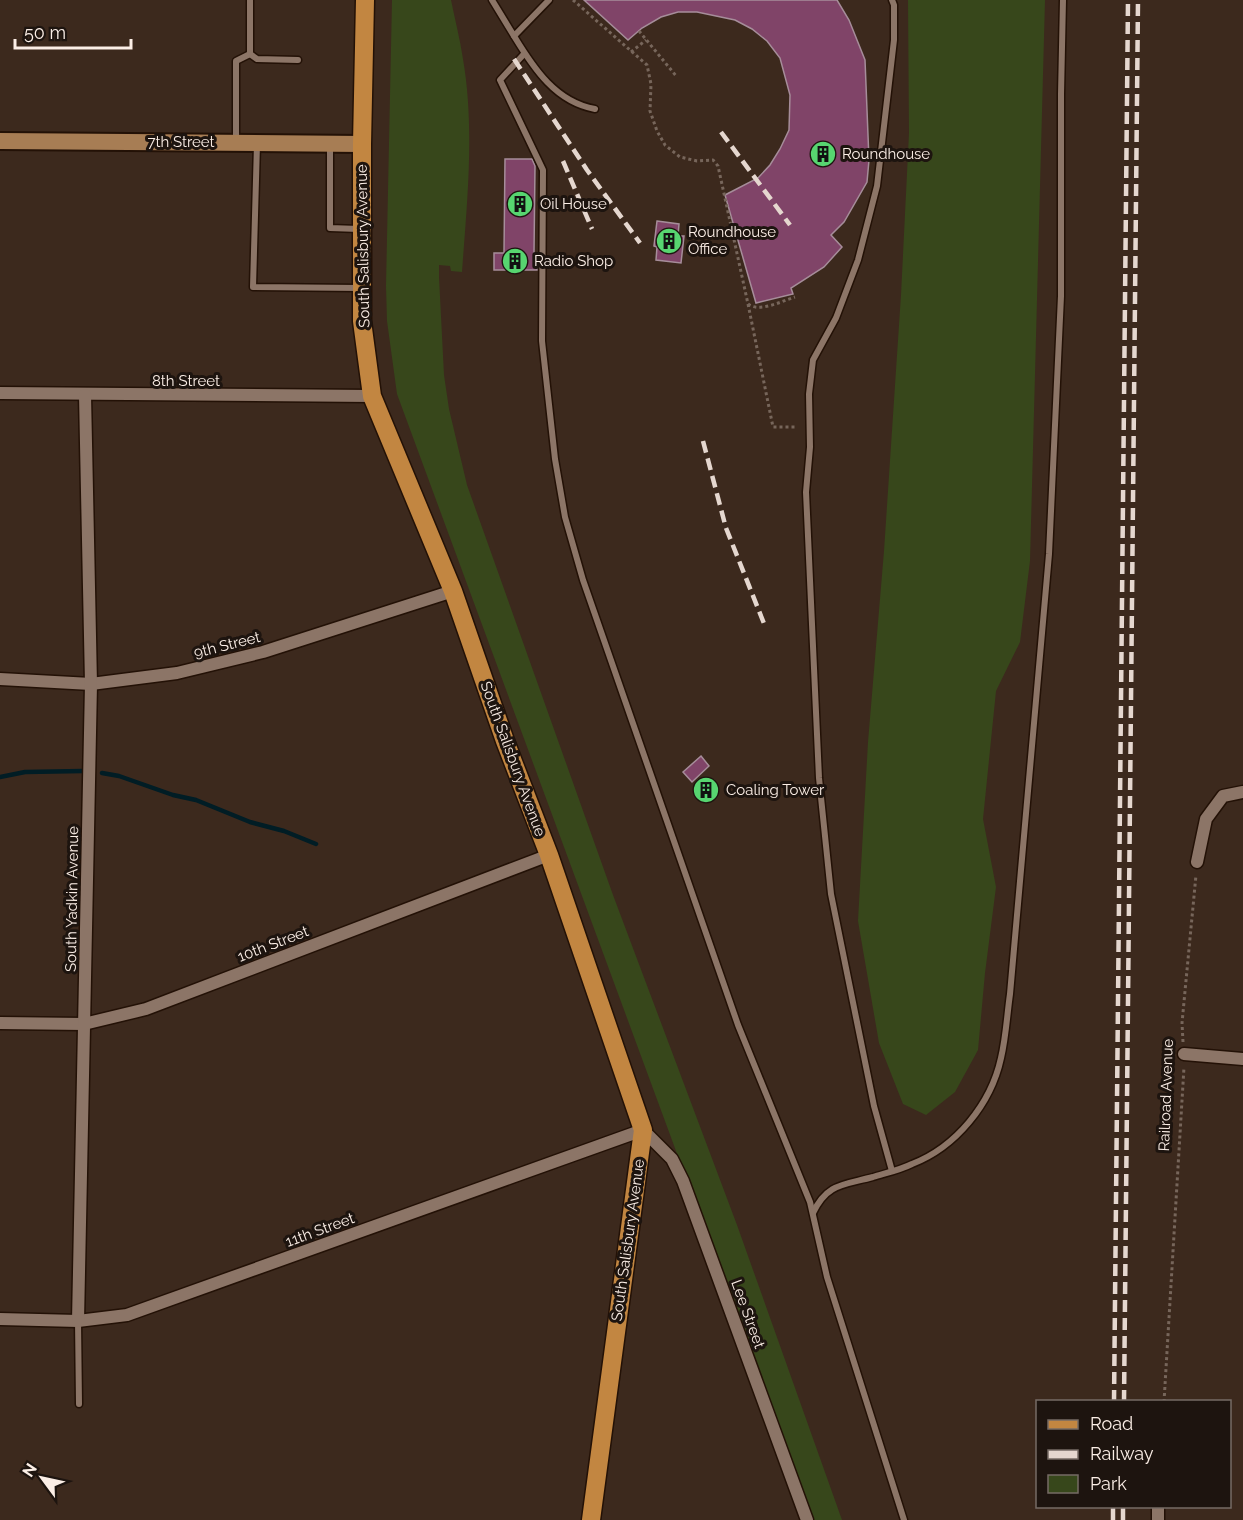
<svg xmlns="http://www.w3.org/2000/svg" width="1243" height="1520" viewBox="0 0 1243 1520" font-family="Raleway,sans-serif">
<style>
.green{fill:#37471b}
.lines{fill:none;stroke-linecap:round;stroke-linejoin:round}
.stream{stroke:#011d25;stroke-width:4.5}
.building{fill:#804468;stroke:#a68d9a;stroke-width:1.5}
.lane-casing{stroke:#231106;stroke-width:9}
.street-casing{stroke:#231106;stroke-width:15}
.secondary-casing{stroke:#231106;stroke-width:20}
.primary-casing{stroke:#231106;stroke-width:21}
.path{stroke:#77665b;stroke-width:3;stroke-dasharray:3 3;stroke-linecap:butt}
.lane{stroke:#8c7567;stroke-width:6}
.street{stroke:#8c7567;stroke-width:12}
.secondary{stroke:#a77d54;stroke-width:16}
.primary{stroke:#c28641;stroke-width:18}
.rail{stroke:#e5d7cf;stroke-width:4.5;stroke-dasharray:12 6;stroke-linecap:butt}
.labels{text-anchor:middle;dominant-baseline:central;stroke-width:6;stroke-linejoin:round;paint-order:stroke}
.street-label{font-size:15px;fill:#fbeee6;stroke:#1d140f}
.poi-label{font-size:15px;fill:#fbeee6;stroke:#1d140f;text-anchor:start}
</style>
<rect width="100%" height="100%" fill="#3c291d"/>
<g class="green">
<path d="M392,0H451C455,20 460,39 463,59C475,129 467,202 462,272L451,271L450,266L439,265V277L444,375L449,409L467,485L613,895L737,1225L842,1520H810L742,1330L397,394L387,321L386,286Z"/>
<polygon points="908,0 1045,0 1030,561 1020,642 996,691 983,819 996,887 985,973 978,1050 955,1092 926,1115 903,1104 879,1043 858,921 868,742 884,551 901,295 909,133"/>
</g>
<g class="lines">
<g class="stream">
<polyline points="102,773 119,776 173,795 196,800 250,822 284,831 316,844"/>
<polyline points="0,777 25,772 83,771"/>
</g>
</g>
<g class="building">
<polygon points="584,0 837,0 849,20 865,60 869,160 867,182 844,222 831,235 842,247 824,267 791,288 793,294 756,303 725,195 758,178 770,165 780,149 789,130 790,95 780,58 767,41 752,29 735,20 697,12 678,12 661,17 642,28 628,40"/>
<polygon points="505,159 532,159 535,166 534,253 537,253 537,270 494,270 494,253 504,253"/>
<polygon points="657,221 679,224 678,236 684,236 681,263 656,260 657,247 654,246"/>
<polygon points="701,756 709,766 692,782 683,772"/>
</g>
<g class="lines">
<g class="lane-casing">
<g id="lane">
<polyline points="250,0 250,54 257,59 298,60"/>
<polyline points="492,0 514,36 549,0"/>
<path d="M514,36C534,69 556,102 595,109"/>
<polyline points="524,54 500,80 543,170 542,341 555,459 565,517 583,580 738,1025 810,1202 827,1277 904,1520"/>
<polyline points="236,142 236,61 250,54"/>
<polyline points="257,144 253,287 360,288"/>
<polyline points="330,144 330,228 359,229"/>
<polyline points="892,1171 874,1106 831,894 819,778 806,492 810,447 809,394 813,360 836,318 858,260 877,186 894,40 894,5 892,0"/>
<path d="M813,1213C827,1183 844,1185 873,1177C886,1173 900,1170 912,1164C956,1147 991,1104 1001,1058C1006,1037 1007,1015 1010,994L1049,554L1061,296V94L1063,0"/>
<polyline points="78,1321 79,1404"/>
</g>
</g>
<g class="street-casing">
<g id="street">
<polyline points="0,393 372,396"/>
<polyline points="0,679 91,684 177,673 263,652 453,591"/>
<polyline points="1197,862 1206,819 1223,796 1243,792"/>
<polyline points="0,1023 84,1024 146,1009 549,855"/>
<polyline points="1184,1054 1243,1059"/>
<polyline points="0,1319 78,1321 127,1315 643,1130 672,1159 683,1181 807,1520"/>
<polyline points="78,1321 91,684 85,395"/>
<polyline points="1158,1520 1158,1506"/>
</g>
</g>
<g class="secondary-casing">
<polyline id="secondary" points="0,141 362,144"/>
</g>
<g class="primary-casing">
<polyline id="primary" points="365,0 362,144 362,321 372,396 453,591 505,741 549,855 643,1130 591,1520"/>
</g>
<g class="path">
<path d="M573,0L647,65L651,84L650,111L657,131L665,145L680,157L697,161L713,160L718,166L748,304C759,313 782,301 795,297"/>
<polyline points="639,31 677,77"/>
<polyline points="631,52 646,40"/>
<polyline points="748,304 773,427 795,427"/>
<polyline points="1183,1042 1182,1023 1196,875"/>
<polyline points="1164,1402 1184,1067"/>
</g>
<use href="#lane" class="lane"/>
<use href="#street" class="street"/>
<use href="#secondary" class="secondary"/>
<use href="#primary" class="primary"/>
<g class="rail">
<polyline points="514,59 587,170 640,243"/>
<polyline points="721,132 790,225"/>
<polyline points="563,161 592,229"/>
<polyline points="703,441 726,528 765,626"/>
<polyline points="1114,1402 1128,0"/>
<polyline points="1124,1402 1138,0"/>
<polyline points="1113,1520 1113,1506"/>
<polyline points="1123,1520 1123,1506"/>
</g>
</g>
<defs>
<g id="building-disc" transform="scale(1.35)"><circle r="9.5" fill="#57d570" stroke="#1d140f"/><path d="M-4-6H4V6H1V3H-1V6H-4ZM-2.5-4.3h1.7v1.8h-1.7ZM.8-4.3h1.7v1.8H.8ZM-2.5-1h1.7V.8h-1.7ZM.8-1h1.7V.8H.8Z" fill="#111"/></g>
</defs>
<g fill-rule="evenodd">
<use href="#building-disc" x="823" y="154"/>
<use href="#building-disc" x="520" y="204"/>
<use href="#building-disc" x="669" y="241"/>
<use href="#building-disc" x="515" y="261"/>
<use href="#building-disc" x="706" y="790"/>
</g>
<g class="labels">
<g class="street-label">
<text x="181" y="142">7th Street</text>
<text transform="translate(363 246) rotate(-91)">South Salisbury Avenue</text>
<text x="186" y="381">8th Street</text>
<text transform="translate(227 645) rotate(-14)">9th Street</text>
<text transform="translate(513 759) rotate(70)">South Salisbury Avenue</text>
<text transform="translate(72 899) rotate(-89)">South Yadkin Avenue</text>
<text transform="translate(273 944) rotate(-21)">10th Street</text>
<text transform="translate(1166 1095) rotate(-88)">Railroad Avenue</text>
<text transform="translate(320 1230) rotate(-20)">11th Street</text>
<text transform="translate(628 1240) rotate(-82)">South Salisbury Avenue</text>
<text transform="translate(748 1314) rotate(70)">Lee Street</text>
</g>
<g class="poi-label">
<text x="842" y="154">Roundhouse</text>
<text x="540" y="204">Oil House</text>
<text x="688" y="232">Roundhouse<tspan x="688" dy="17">Office</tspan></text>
<text x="534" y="261">Radio Shop</text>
<text x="726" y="790">Coaling Tower</text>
</g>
</g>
<rect x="1036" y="1400" width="195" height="108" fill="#1d140f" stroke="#766b65" stroke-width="1.5"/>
<rect x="1048" y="1420" width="30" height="9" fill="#c28641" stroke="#766b65" stroke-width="1.5"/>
<text x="1090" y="1430" font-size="18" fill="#fbeee6">Road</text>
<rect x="1048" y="1450" width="30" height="9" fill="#e5d7cf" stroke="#766b65" stroke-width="1.5"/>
<text x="1090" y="1460" font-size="18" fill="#fbeee6">Railway</text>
<rect x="1048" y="1475" width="30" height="18" fill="#37471b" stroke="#766b65" stroke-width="1.5"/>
<text x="1090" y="1490" font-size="18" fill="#fbeee6">Park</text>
<g transform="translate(42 1478) rotate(303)" stroke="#1d140f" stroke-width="4.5" paint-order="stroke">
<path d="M0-4.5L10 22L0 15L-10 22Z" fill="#fbeee6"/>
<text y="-9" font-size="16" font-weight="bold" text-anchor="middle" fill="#fbeee6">N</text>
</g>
<path d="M15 39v9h116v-9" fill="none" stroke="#fbeee6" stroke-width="3"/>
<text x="24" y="39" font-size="18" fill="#fbeee6" stroke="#1d140f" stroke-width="4.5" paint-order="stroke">50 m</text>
</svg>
